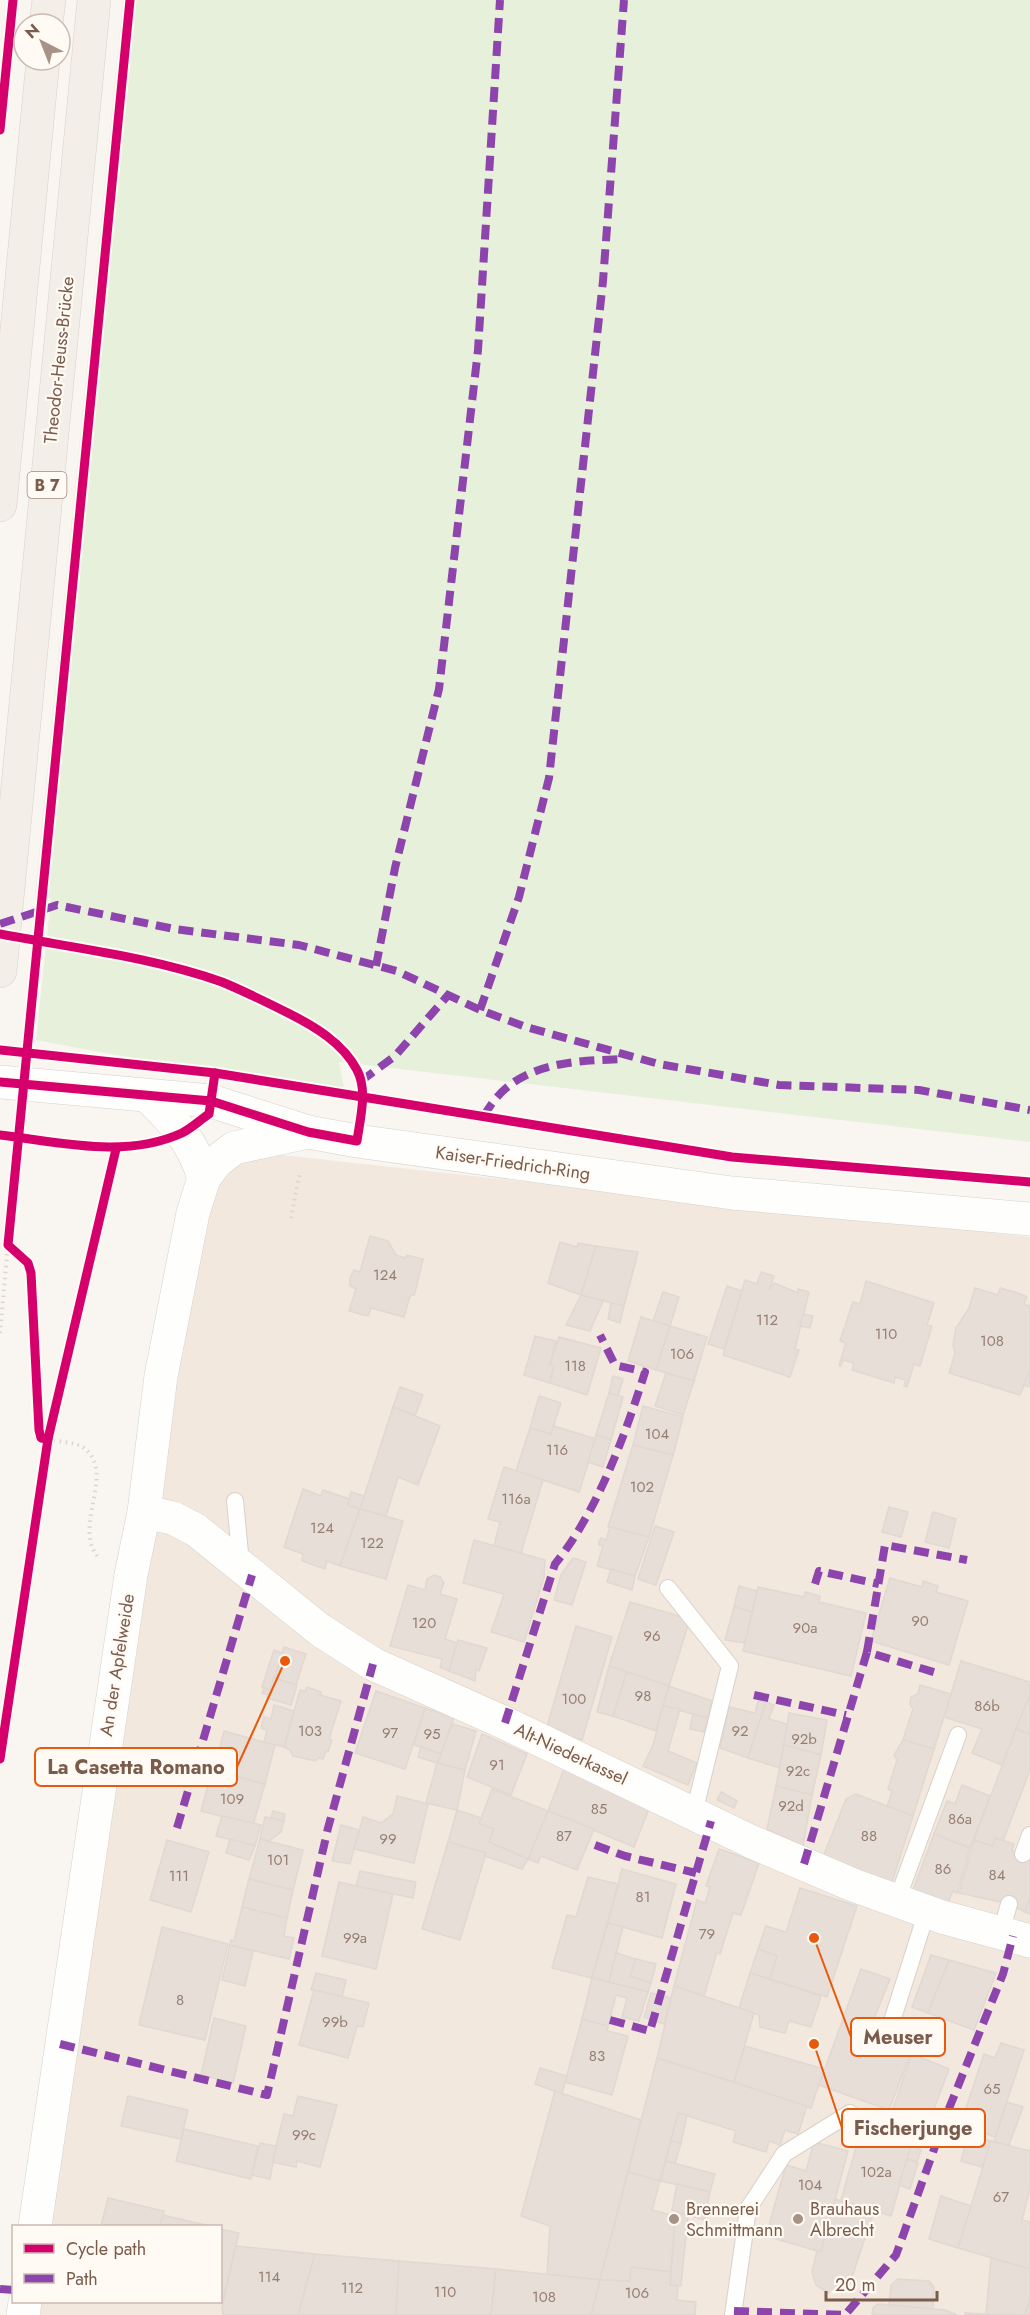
<svg xmlns="http://www.w3.org/2000/svg" width="1030" height="2315" viewBox="0 0 1030 2315" font-family="Jost,sans-serif">
<style>
.residential{fill:#f2e8de}
.green{fill:#e7f0db}
.building{fill:#e6ded7;stroke:#e2d8d2;stroke-width:1.5}
.lines{fill:none;stroke-linecap:round;stroke-linejoin:round}
.lane-casing{stroke:#d7d1cb;stroke-width:18}
.street-casing{stroke:#d7d1cb;stroke-width:34}
.primary-casing{stroke:#dad1cc;stroke-width:34}
.path{stroke:#dcd5d0;stroke-width:4;stroke-dasharray:1.5 4.5;stroke-linecap:butt}
.lane{stroke:#fefefd;stroke-width:16}
.street{stroke:#fefefd;stroke-width:33}
.primary{stroke:#f3eee8;stroke-width:33}
.quiet{stroke:#8e44ad;stroke-width:8;stroke-dasharray:15 8;stroke-linecap:butt}
.cycleway-casing{stroke:#fffaf3;stroke-width:13}
.cycleway{stroke:#d6006c;stroke-width:9}
.poi-dot{fill:#a69286;stroke:#fffaf3;stroke-width:2}
.labels{text-anchor:middle;dominant-baseline:central;stroke-width:4.5;stroke-linejoin:round;paint-order:stroke}
.number-label{font-size:15px;fill:#977e72}
.shield{fill:#fffaf3;stroke:#a28b7f;stroke-width:1.5}
.shield-label{font-size:16px;font-weight:bold;fill:#7a5c4d}
.street-label{font-size:18px;fill:#7a5c4d;stroke:#fffaf3}
.poi-label{font-size:18px;fill:#7a5c4d;stroke:#fffaf3;text-anchor:start}
.leader{fill:none;stroke:#e8590c;stroke-width:2}
.callout-dot{fill:#e8590c;stroke:#fffaf3;stroke-width:2}
.callout{fill:#fffaf3;stroke:#e8590c;stroke-width:2}
.callout-label{font-size:20px;text-anchor:middle;font-weight:bold;fill:#7a5c4d}
</style>
<rect width="100%" height="100%" fill="#f9f5f0"/>
<polygon class="residential" points="209,1147 1030,1237 1030,2315 38,2315 35,2302 220,2302 220,2226 40,2226"/>
<polygon class="green" points="123,0 1030,0 1030,1142 339,1062 346,1098 36,1040 51,898 35,896"/>
<g class="building">
<polygon points="370,1236 388,1241 396,1255 405,1258 407,1255 423,1259 416,1289 414,1295 410,1296 404,1317 371,1308 368,1316 349,1311 356,1289 350,1286 350,1278 354,1270 360,1272"/>
<polygon points="560,1242 577,1247 578,1243 596,1246 581,1295 548,1283"/>
<polygon points="596,1246 638,1252 624,1306 581,1295"/>
<polygon points="761,1272 774,1276 769,1290 774,1283 798,1293 798,1289 809,1292 795,1349 799,1350 790,1377 723,1355 745,1280 757,1284"/>
<polygon points="866,1281 934,1303 927,1325 932,1326 920,1366 914,1364 907,1387 904,1386 906,1380 895,1377 894,1383 852,1370 854,1363 843,1360 841,1366 839,1365 846,1343 840,1341 853,1302 860,1304"/>
<polygon points="727,1286 742,1291 724,1349 708,1344"/>
<polygon points="975,1288 998,1295 1000,1288 1015,1292 1027,1297 1024,1304 1030,1306 1030,1372 1020,1395 949,1373 955,1353 953,1345 956,1328 969,1308"/>
<polygon points="663,1292 679,1297 670,1326 653,1321"/>
<polygon points="581,1295 603,1301 590,1331 566,1325"/>
<polygon points="611,1303 624,1306 620,1323 608,1319"/>
<polygon points="803,1314 813,1316 810,1328 800,1326"/>
<polygon points="641,1317 670,1326 656,1370 628,1361"/>
<polygon points="670,1326 707,1337 694,1381 656,1370"/>
<polygon points="535,1336 556,1341 550,1364 554,1365 550,1383 524,1375"/>
<polygon points="559,1337 601,1348 587,1395 550,1383 554,1365 550,1364"/>
<polygon points="666,1373 694,1381 683,1415 655,1406"/>
<polygon points="1029,1373 1030,1372 1030,1387 1023,1385"/>
<polygon points="613,1376 623,1379 618,1396 609,1393"/>
<polygon points="400,1387 423,1395 415,1416 393,1407"/>
<polygon points="609,1393 623,1397 611,1440 596,1435"/>
<polygon points="539,1396 561,1403 551,1434 530,1428"/>
<polygon points="643,1406 683,1417 673,1455 633,1445"/>
<polygon points="393,1407 440,1426 418,1485 398,1477 386,1516 360,1509"/>
<polygon points="554,1426 596,1439 579,1492 516,1471 530,1428 551,1434"/>
<polygon points="596,1435 611,1440 603,1467 588,1462"/>
<polygon points="633,1445 673,1455 649,1537 608,1527"/>
<polygon points="504,1467 543,1480 521,1553 494,1546 500,1522 488,1519"/>
<polygon points="303,1489 321,1496 323,1490 350,1499 348,1505 360,1509 340,1566 327,1561 325,1569 302,1561 303,1554 284,1547"/>
<polygon points="351,1492 364,1496 360,1509 348,1505"/>
<polygon points="889,1507 908,1512 901,1537 882,1532"/>
<polygon points="360,1509 403,1521 386,1579 340,1566"/>
<polygon points="933,1512 956,1519 949,1548 925,1542"/>
<polygon points="655,1526 674,1532 656,1585 638,1579"/>
<polygon points="610,1527 649,1537 635,1576 597,1566 603,1546 599,1545 599,1541 601,1538 606,1540"/>
<polygon points="474,1540 545,1560 544,1577 524,1642 491,1632 504,1594 463,1583"/>
<polygon points="573,1558 586,1562 572,1605 554,1600 561,1575"/>
<polygon points="611,1569 635,1576 632,1590 607,1582"/>
<polygon points="434,1575 440,1577 444,1583 440,1594 457,1599 445,1639 457,1643 449,1671 440,1667 442,1659 390,1646 408,1585 425,1590 427,1579"/>
<polygon points="890,1578 922,1587 923,1581 938,1586 936,1592 968,1601 949,1665 871,1641"/>
<polygon points="739,1586 757,1591 752,1612 734,1607"/>
<polygon points="758,1587 804,1597 805,1592 820,1596 819,1602 866,1613 851,1676 743,1651"/>
<polygon points="630,1602 690,1619 669,1686 609,1666"/>
<polygon points="734,1607 752,1612 745,1643 725,1640"/>
<polygon points="576,1626 612,1637 582,1740 546,1730"/>
<polygon points="458,1640 487,1648 479,1671 476,1669 475,1681 449,1671"/>
<polygon points="284,1647 306,1654 296,1685 274,1678"/>
<polygon points="274,1650 282,1653 271,1690 262,1687"/>
<polygon points="961,1661 1030,1682 1030,1695 1002,1765 972,1753 982,1729 944,1717"/>
<polygon points="609,1666 627,1672 613,1716 597,1712"/>
<polygon points="627,1672 669,1686 656,1731 613,1716"/>
<polygon points="274,1678 297,1685 291,1705 267,1698"/>
<polygon points="920,1685 951,1694 934,1749 903,1740 913,1709 910,1704 911,1697 918,1694"/>
<polygon points="669,1686 712,1701 708,1718 663,1706"/>
<polygon points="307,1687 321,1692 320,1695 341,1701 329,1739 332,1740 328,1752 326,1751 323,1759 319,1758 315,1761 293,1756 290,1750 284,1747 300,1690 305,1691"/>
<polygon points="264,1688 271,1690 268,1695 262,1693"/>
<polygon points="376,1691 425,1708 405,1769 355,1753"/>
<polygon points="1030,1695 1030,1734 1016,1729"/>
<polygon points="758,1701 766,1702 748,1758 720,1748 729,1707 755,1713"/>
<polygon points="766,1702 774,1705 769,1719 787,1724 780,1768 748,1758"/>
<polygon points="274,1705 294,1711 284,1747 264,1742 267,1730 261,1728 264,1717 271,1719"/>
<polygon points="663,1706 680,1709 668,1751 697,1763 688,1785 643,1766 653,1745"/>
<polygon points="425,1708 454,1718 441,1754 414,1745"/>
<polygon points="789,1713 827,1720 821,1755 784,1745"/>
<polygon points="693,1714 708,1718 704,1732 690,1729"/>
<polygon points="452,1724 476,1731 465,1770 437,1763"/>
<polygon points="1016,1729 1030,1734 1030,1770 1003,1841 995,1838 993,1846 974,1840"/>
<polygon points="224,1731 275,1745 265,1784 214,1771"/>
<polygon points="482,1734 527,1754 511,1795 467,1777"/>
<polygon points="903,1740 934,1749 913,1816 887,1807 892,1791 888,1789 897,1760 894,1755"/>
<polygon points="784,1745 821,1755 812,1795 776,1786"/>
<polygon points="421,1747 441,1754 437,1763 418,1757"/>
<polygon points="437,1763 465,1770 457,1810 426,1803"/>
<polygon points="564,1769 650,1806 634,1847 548,1811"/>
<polygon points="212,1770 265,1784 253,1825 201,1811"/>
<polygon points="962,1785 990,1796 970,1848 934,1834 947,1801 955,1804"/>
<polygon points="776,1786 812,1795 803,1846 767,1829"/>
<polygon points="492,1789 548,1811 528,1859 489,1842 494,1829 479,1824"/>
<polygon points="721,1792 737,1801 734,1808 717,1800"/>
<polygon points="856,1794 913,1816 892,1882 823,1857 846,1799"/>
<polygon points="397,1796 428,1804 414,1863 354,1849 363,1817 381,1823 393,1814"/>
<polygon points="457,1810 481,1818 479,1824 494,1829 489,1842 528,1859 522,1869 485,1856 486,1853 448,1842"/>
<polygon points="273,1811 285,1814 284,1821 271,1818"/>
<polygon points="548,1811 594,1829 577,1870 541,1856 538,1863 528,1859"/>
<polygon points="222,1816 261,1825 255,1846 216,1836"/>
<polygon points="265,1817 284,1821 281,1832 269,1841 260,1838"/>
<polygon points="341,1825 359,1830 350,1864 332,1861"/>
<polygon points="934,1834 970,1848 957,1893 953,1891 948,1903 913,1890"/>
<polygon points="995,1838 1014,1844 1012,1851 1030,1856 1030,1898 1025,1912 1009,1904 959,1893 974,1841 993,1846"/>
<polygon points="230,1839 255,1846 249,1860 226,1853"/>
<polygon points="260,1839 303,1850 293,1890 249,1879"/>
<polygon points="167,1840 209,1852 191,1912 150,1900"/>
<polygon points="448,1842 486,1853 460,1940 422,1929"/>
<polygon points="719,1849 759,1863 741,1915 733,1913 720,1954 717,1952 704,1996 674,1986 697,1900 705,1903 710,1887 706,1886"/>
<polygon points="622,1869 676,1884 662,1938 608,1923"/>
<polygon points="360,1871 416,1882 413,1898 356,1886"/>
<polygon points="588,1877 618,1884 592,1978 552,1968 567,1915 576,1917"/>
<polygon points="249,1879 293,1890 287,1918 242,1907"/>
<polygon points="339,1882 393,1894 376,1969 322,1956"/>
<polygon points="800,1888 857,1906 827,1997 770,1979 777,1956 758,1949 766,1926 786,1932"/>
<polygon points="1030,1898 1030,1914 1025,1912"/>
<polygon points="242,1907 287,1918 284,1936 294,1938 289,1959 230,1945 231,1940 234,1941"/>
<polygon points="608,1923 623,1927 609,1982 592,1978"/>
<polygon points="162,1927 228,1944 205,2040 139,2025"/>
<polygon points="230,1945 253,1951 245,1986 222,1980"/>
<polygon points="758,1949 777,1956 770,1979 750,1973"/>
<polygon points="616,1953 636,1959 630,1976 651,1983 648,1992 609,1982"/>
<polygon points="931,1955 949,1960 928,2013 912,2007"/>
<polygon points="636,1959 656,1964 651,1983 630,1976"/>
<polygon points="949,1960 996,1973 974,2030 928,2013"/>
<polygon points="861,1969 890,1979 868,2034 912,2050 889,2110 819,2085"/>
<polygon points="316,1973 346,1980 342,1997 311,1990"/>
<polygon points="750,1973 821,1996 811,2027 789,2021 785,2033 760,2027 759,2015 739,2008"/>
<polygon points="592,1978 648,1992 639,2021 622,2017 627,1998 616,1995 608,2026 582,2019"/>
<polygon points="674,1986 754,2013 734,2082 657,2058"/>
<polygon points="314,1990 369,2003 363,2027 357,2026 348,2058 299,2045"/>
<polygon points="651,1993 671,1998 664,2024 644,2017"/>
<polygon points="214,2018 246,2026 233,2083 201,2075"/>
<polygon points="582,2019 608,2026 607,2031 628,2036 612,2095 565,2082"/>
<polygon points="1001,2043 1024,2050 995,2137 970,2128 976,2114 965,2111 984,2054 995,2058"/>
<polygon points="745,2046 824,2069 811,2108 734,2082"/>
<polygon points="912,2054 949,2069 919,2149 883,2137"/>
<polygon points="657,2058 807,2106 798,2134 785,2130 780,2145 769,2141 766,2152 733,2142 736,2131 678,2113 660,2181 628,2172"/>
<polygon points="540,2068 567,2076 562,2094 535,2084"/>
<polygon points="555,2091 641,2120 600,2280 547,2274 550,2226 521,2216"/>
<polygon points="128,2096 188,2110 181,2139 121,2126"/>
<polygon points="298,2096 337,2105 320,2167 297,2161 296,2167 272,2162 284,2114 293,2116"/>
<polygon points="1007,2102 1023,2107 1009,2145 994,2142"/>
<polygon points="678,2113 687,2115 681,2143 671,2141"/>
<polygon points="184,2129 258,2146 251,2179 176,2161"/>
<polygon points="861,2130 911,2146 891,2216 841,2200"/>
<polygon points="968,2134 991,2141 982,2167 961,2161"/>
<polygon points="671,2141 681,2143 675,2164 666,2161"/>
<polygon points="991,2141 1030,2151 1030,2189 1022,2220 1030,2222 1030,2269 958,2248"/>
<polygon points="814,2142 848,2151 821,2252 766,2236 786,2165 806,2171"/>
<polygon points="260,2143 276,2146 270,2179 252,2175"/>
<polygon points="911,2146 921,2150 917,2162 907,2159"/>
<polygon points="907,2159 918,2163 910,2189 899,2185"/>
<polygon points="666,2161 715,2174 710,2192 660,2181"/>
<polygon points="628,2172 660,2181 652,2210 675,2216 671,2272 631,2267 630,2281 600,2280"/>
<polygon points="677,2184 710,2192 704,2220 672,2210"/>
<polygon points="941,2196 971,2206 958,2248 929,2239"/>
<polygon points="108,2198 164,2211 160,2226 101,2226"/>
<polygon points="835,2199 874,2211 850,2283 841,2291 828,2293 816,2285 812,2272 817,2251 821,2252"/>
<polygon points="676,2212 688,2216 681,2286 670,2285"/>
<polygon points="163,2215 210,2226 160,2226"/>
<polygon points="220,2229 239,2233 223,2299 220,2298"/>
<polygon points="236,2246 315,2254 298,2315 223,2315 222,2308"/>
<polygon points="315,2254 399,2261 396,2315 298,2315"/>
<polygon points="991,2258 1030,2269 1030,2300 1025,2315 986,2314"/>
<polygon points="399,2261 496,2269 491,2315 396,2315"/>
<polygon points="631,2267 671,2272 670,2285 678,2286 677,2300 696,2302 695,2315 591,2315 600,2280 630,2281"/>
<polygon points="496,2269 600,2280 591,2315 491,2315"/>
<polygon points="898,2279 929,2281 934,2287 933,2309 889,2305 891,2285"/>
<polygon points="1030,2300 1030,2315 1025,2315"/>
<polygon points="877,2304 945,2310 957,2315 872,2315 873,2308"/>
<polygon points="965,2313 986,2314 996,2315 965,2315"/>
</g>
<g class="lines">
<g class="lane-casing">
<g id="lane">
<polyline points="235,1501 241,1563"/>
<polyline points="668,1588 730,1666 694,1813"/>
<polyline points="1023,1854 1030,1835"/>
<polyline points="897,1900 958,1735"/>
<polyline points="1001,1932 1009,1904"/>
<polyline points="892,2021 927,1911"/>
<polyline points="733,2315 748,2209 784,2154 850,2113"/>
</g>
</g>
<g class="street-casing">
<g id="street">
<polyline points="0,1082 211,1101 308,1132 357,1141 732,1193 1030,1219"/>
<path d="M148,1096C176,1124 192,1140 204,1178"/>
<polyline points="144,1512 173,1518 196,1530 320,1630 373,1664 505,1723 752,1842 853,1885 942,1917 1030,1941"/>
<polyline points="35,2226 131,1575 144,1512 161,1376 193,1213 204,1178 216,1162 234,1148 308,1132"/>
<polyline points="23,2315 25,2302"/>
</g>
</g>
<g class="primary-casing">
<g id="primary">
<polyline points="46,24 49,0"/>
<polyline points="0,505 43,60"/>
<polyline points="0,971 94,0"/>
</g>
</g>
<g class="path">
<polyline points="291,1218 300,1171"/>
<polyline points="0,1333 8,1245"/>
<path d="M48,1439C58,1442 76,1442 84,1448C117,1473 71,1528 99,1558"/>
</g>
<use href="#lane" class="lane"/>
<use href="#street" class="street"/>
<use href="#primary" class="primary"/>
<g class="quiet">
<polyline points="0,924 57,905 174,929 299,945 397,971 480,1010 526,1027 659,1064 779,1085 919,1090 1030,1110"/>
<polyline points="376,966 395,868 439,689 478,350 500,0"/>
<polyline points="480,1010 519,897 549,778 603,281 624,0"/>
<polyline points="361,1081 395,1056 449,994"/>
<path d="M484,1116C513,1062 570,1061 625,1059"/>
<polyline points="815,1584 819,1571 879,1584"/>
<polyline points="867,1652 885,1545 967,1560"/>
<polyline points="754,1695 846,1715"/>
<path d="M505,1723L555,1564C597,1512 625,1436 645,1372L615,1365L600,1335"/>
<polyline points="177,1828 252,1575"/>
<polyline points="595,1845 625,1856 696,1873"/>
<polyline points="804,1864 867,1652 937,1673"/>
<polyline points="610,2020 650,2031 711,1821"/>
<polyline points="60,2044 267,2095 328,1828 373,1664"/>
<polyline points="0,2289 14,2290"/>
<polyline points="734,2311 845,2315 896,2255 946,2116 1003,1974 1013,1936"/>
</g>
<g class="cycleway-casing">
<g id="cycleway">
<polyline points="0,130 13,0"/>
<path d="M0,934C73,948 152,957 222,982C244,991 266,1002 288,1013C314,1026 343,1043 357,1070C368,1090 360,1119 357,1141L308,1132L211,1101L0,1082"/>
<polyline points="0,1050 215,1073 732,1157 1030,1182"/>
<path d="M0,1135C60,1142 125,1159 182,1133C192,1128 200,1120 209,1114L215,1073"/>
<polyline points="48,1439 41,1438 39,1430 31,1273 28,1263 8,1245 130,0"/>
<polyline points="0,1759 48,1439 116,1149"/>
</g>
</g>
<use href="#cycleway" class="cycleway"/>
</g>
<g class="poi-dot">
<circle cx="674" cy="2219" r="6"/>
<circle cx="798" cy="2219" r="6"/>
</g>
<g class="labels">
<g class="number-label">
<text x="385" y="1275">124</text>
<text x="767" y="1320">112</text>
<text x="886" y="1334">110</text>
<text x="992" y="1341">108</text>
<text x="682" y="1354">106</text>
<text x="575" y="1366">118</text>
<text x="657" y="1434">104</text>
<text x="557" y="1450">116</text>
<text x="642" y="1487">102</text>
<text x="516" y="1499">116a</text>
<text x="322" y="1528">124</text>
<text x="372" y="1543">122</text>
<text x="920" y="1621">90</text>
<text x="424" y="1623">120</text>
<text x="805" y="1628">90a</text>
<text x="652" y="1636">96</text>
<text x="643" y="1696">98</text>
<text x="574" y="1699">100</text>
<text x="987" y="1706">86b</text>
<text x="310" y="1731">103</text>
<text x="740" y="1731">92</text>
<text x="390" y="1733">97</text>
<text x="432" y="1734">95</text>
<text x="804" y="1739">92b</text>
<text x="497" y="1765">91</text>
<text x="798" y="1771">92c</text>
<text x="232" y="1799">109</text>
<text x="791" y="1806">92d</text>
<text x="599" y="1809">85</text>
<text x="960" y="1819">86a</text>
<text x="564" y="1836">87</text>
<text x="869" y="1836">88</text>
<text x="388" y="1839">99</text>
<text x="278" y="1860">101</text>
<text x="943" y="1869">86</text>
<text x="997" y="1875">84</text>
<text x="179" y="1876">111</text>
<text x="643" y="1897">81</text>
<text x="707" y="1934">79</text>
<text x="355" y="1938">99a</text>
<text x="180" y="2000">8</text>
<text x="335" y="2022">99b</text>
<text x="597" y="2056">83</text>
<text x="992" y="2089">65</text>
<text x="304" y="2135">99c</text>
<text x="876" y="2172">102a</text>
<text x="810" y="2185">104</text>
<text x="1001" y="2197">67</text>
<text x="269" y="2277">114</text>
<text x="352" y="2288">112</text>
<text x="445" y="2292">110</text>
<text x="637" y="2293">106</text>
<text x="544" y="2297">108</text>
</g>
<rect class="shield" x="27.5" y="472" width="39" height="26" rx="4.5"/>
<g class="shield-label">
<text x="47" y="485">B 7</text>
</g>
<g class="street-label">
<text transform="translate(59 360) rotate(-84)">Theodor-Heuss-Brücke</text>
<text transform="translate(513 1163) rotate(8)">Kaiser-Friedrich-Ring</text>
<text transform="translate(117 1665) rotate(-81)">An der Apfelweide</text>
<text transform="translate(571 1754) rotate(25)">Alt-Niederkassel</text>
</g>
<g class="poi-label">
<text x="686" y="2209">Brennerei<tspan x="686" dy="21">Schmittmann</tspan></text>
<text x="810" y="2209">Brauhaus<tspan x="810" dy="21">Albrecht</tspan></text>
</g>
</g>
<path class="leader" d="M285 1661L237 1767M814 1938L851 2037M814 2044L842 2128"/>
<g class="callout-dot">
<circle cx="285" cy="1661" r="6"/>
<circle cx="814" cy="1938" r="6"/>
<circle cx="814" cy="2044" r="6"/>
</g>
<g class="callout">
<rect x="35" y="1748" width="202" height="38" rx="6"/>
<rect x="851" y="2018" width="94" height="38" rx="6"/>
<rect x="842" y="2109" width="143" height="38" rx="6"/>
</g>
<g class="callout-label">
<text x="136" y="1774">La Casetta Romano</text>
<text x="898" y="2044">Meuser</text>
<text x="913" y="2135">Fischerjunge</text>
</g>
<rect x="12" y="2225" width="210" height="78" fill="#fffaf3" stroke="#cabbb1" stroke-width="1.5"/>
<rect x="24" y="2244" width="30" height="9" fill="#d6006c" stroke="#cabbb1" stroke-width="1.5"/>
<text x="66" y="2255" font-size="18" fill="#7a5c4d">Cycle path</text>
<rect x="24" y="2274" width="30" height="9" fill="#8e44ad" stroke="#cabbb1" stroke-width="1.5"/>
<text x="66" y="2285" font-size="18" fill="#7a5c4d">Path</text>
<g transform="translate(42 42) rotate(318)"><circle r="28" fill="#fffaf3" stroke="#cabbb1" stroke-width="1.5"/>
<path d="M0-4.5L10 22L0 15L-10 22Z" fill="#a69286"/>
<text y="-9" font-size="16" font-weight="bold" text-anchor="middle" fill="#7a5c4d">N</text>
</g>
<path d="M826 2291v9h111v-9" fill="none" stroke="#7a5c4d" stroke-width="3"/>
<text x="835" y="2291" font-size="18" fill="#7a5c4d" stroke="#fffaf3" stroke-width="4.5" paint-order="stroke">20 m</text>
</svg>
